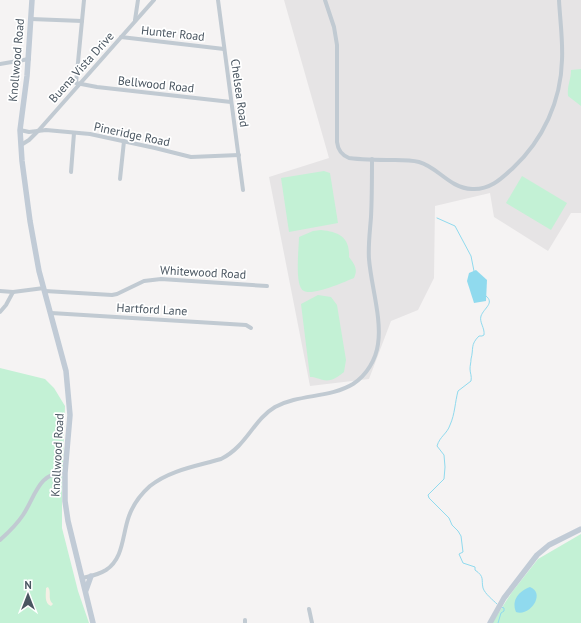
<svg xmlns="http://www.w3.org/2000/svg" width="581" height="623" viewBox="0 0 581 623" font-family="'PT Sans',sans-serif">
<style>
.education{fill:#e6e4e5}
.green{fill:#c3f1d5}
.sand{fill:#f5f0e5}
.water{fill:#90daee}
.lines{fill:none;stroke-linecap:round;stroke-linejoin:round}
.stream{stroke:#90daee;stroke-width:1}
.minor{stroke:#c1cad2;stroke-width:4}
.secondary{stroke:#c1cbd6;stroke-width:5.5}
.labels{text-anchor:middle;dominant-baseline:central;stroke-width:3.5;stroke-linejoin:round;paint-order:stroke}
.street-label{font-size:12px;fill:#4a5661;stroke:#fff}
</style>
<rect width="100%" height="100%" fill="#f5f3f3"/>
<polygon class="education" points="284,0 581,0 581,213 571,213 548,251 494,217 490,193 435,206 434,278 418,310 391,321 369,379 310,386 269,177 329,158"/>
<g class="green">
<path d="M581,69V106L568,96C567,85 571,80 571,70Z"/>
<polygon points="324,171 330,173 338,223 289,232 281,178"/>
<polygon points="522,176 567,203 551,230 506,203"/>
<path d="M321,230C339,232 350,237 349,257C355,265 358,269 354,278C344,282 313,296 304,291C294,287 299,248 299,237L313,231Z"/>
<path d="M318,295L331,297L337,305L346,360L344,372C338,377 331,382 323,380C318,379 316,377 310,377L301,304Z"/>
<polygon points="0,368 45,379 54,388 65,406 62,489 62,528 78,591 89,623 0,623"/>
<polygon points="581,534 581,623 492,623 512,592 538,559"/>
</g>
<path class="sand" d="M48,587C52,592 47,599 53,604L51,606C44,603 46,595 46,588Z"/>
<g class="water">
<polygon points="476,270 487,280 486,301 474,303 467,281 469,273"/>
<path d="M530,587C546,593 530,617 516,612C511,600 519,591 530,587Z"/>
</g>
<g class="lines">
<g class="stream">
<polyline points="437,218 455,226 471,256 474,271"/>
<path d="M486,296C495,303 484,308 481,316C479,322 485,328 484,335L482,336H479C470,345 474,348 471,359C471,363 470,365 470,369C470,373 472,376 471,381L458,391C455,402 455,414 450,425C447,434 440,436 437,446L444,455L445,467L444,479L428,495L429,498L449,518L452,525L458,531L461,536L463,552L459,554L463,563L475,567V570C485,577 481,579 483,588C485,594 493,600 497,604"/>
<polyline points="498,623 501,613 504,611 504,608 501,607"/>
</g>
<g class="minor">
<polyline points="84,0 76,83 97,87 231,102"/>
<polyline points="218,0 243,190"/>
<path d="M325,0L334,27L337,45V142C338,151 342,155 349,158C364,160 380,160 395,160C403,160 411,160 419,162C438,167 449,188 472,189C490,190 501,179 513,168C543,140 561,101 562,60C563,40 560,20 559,0"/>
<polyline points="31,19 82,21"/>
<polyline points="135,20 138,0"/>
<polyline points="121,37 224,49"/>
<polyline points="0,64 29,59"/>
<polyline points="20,130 29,132 46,130 90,134 155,148 191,157 239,155"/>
<polyline points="21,145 29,140 39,130 154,0"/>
<polyline points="71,172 74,133"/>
<polyline points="120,179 124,141"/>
<polyline points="0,291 13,292 44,288"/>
<polyline points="45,291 112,295 117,294 144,281 161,279 267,286"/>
<polyline points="0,312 6,305 13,292"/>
<polyline points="51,313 246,325 251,328"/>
<path d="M0,540C9,532 17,524 23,515C35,497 39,471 65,473"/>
<path d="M82,578C91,576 98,575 106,570C124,558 122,535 129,516C133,505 141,494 150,486C170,470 197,466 221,459C247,446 253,420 275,407C299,394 330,398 353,384C367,375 376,359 378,344C382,319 371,285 369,259C368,245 370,231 371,217C372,198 372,179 372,159"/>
<polyline points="309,609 312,623"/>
<polyline points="245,620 245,623"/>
</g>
<g class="secondary">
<polyline points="32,0 27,76 20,130 22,161 30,221 39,271 66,371 70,415 65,473 65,501 68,521 93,623"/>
<polyline points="86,590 91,576"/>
<polyline points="490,623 504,598 537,555 549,545 581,529"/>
</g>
</g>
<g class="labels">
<g class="street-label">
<text transform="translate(173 33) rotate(6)">Hunter Road</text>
<text transform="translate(16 60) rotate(-85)">Knollwood Road</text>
<text transform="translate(81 67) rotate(-48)">Buena Vista Drive</text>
<text transform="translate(156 84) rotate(6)">Bellwood Road</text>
<text transform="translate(240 93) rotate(82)">Chelsea Road</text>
<text transform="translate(132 134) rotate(12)">Pineridge Road</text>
<text transform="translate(203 272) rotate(3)">Whitewood Road</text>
<text transform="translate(152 309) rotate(3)">Hartford Lane</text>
<text transform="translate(57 455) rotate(-87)">Knollwood Road</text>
</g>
</g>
<g transform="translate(28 595)" stroke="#ffffff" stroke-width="3" paint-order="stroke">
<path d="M0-3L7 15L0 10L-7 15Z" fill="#4a5661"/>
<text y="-6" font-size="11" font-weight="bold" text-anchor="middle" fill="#4a5661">N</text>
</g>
</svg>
